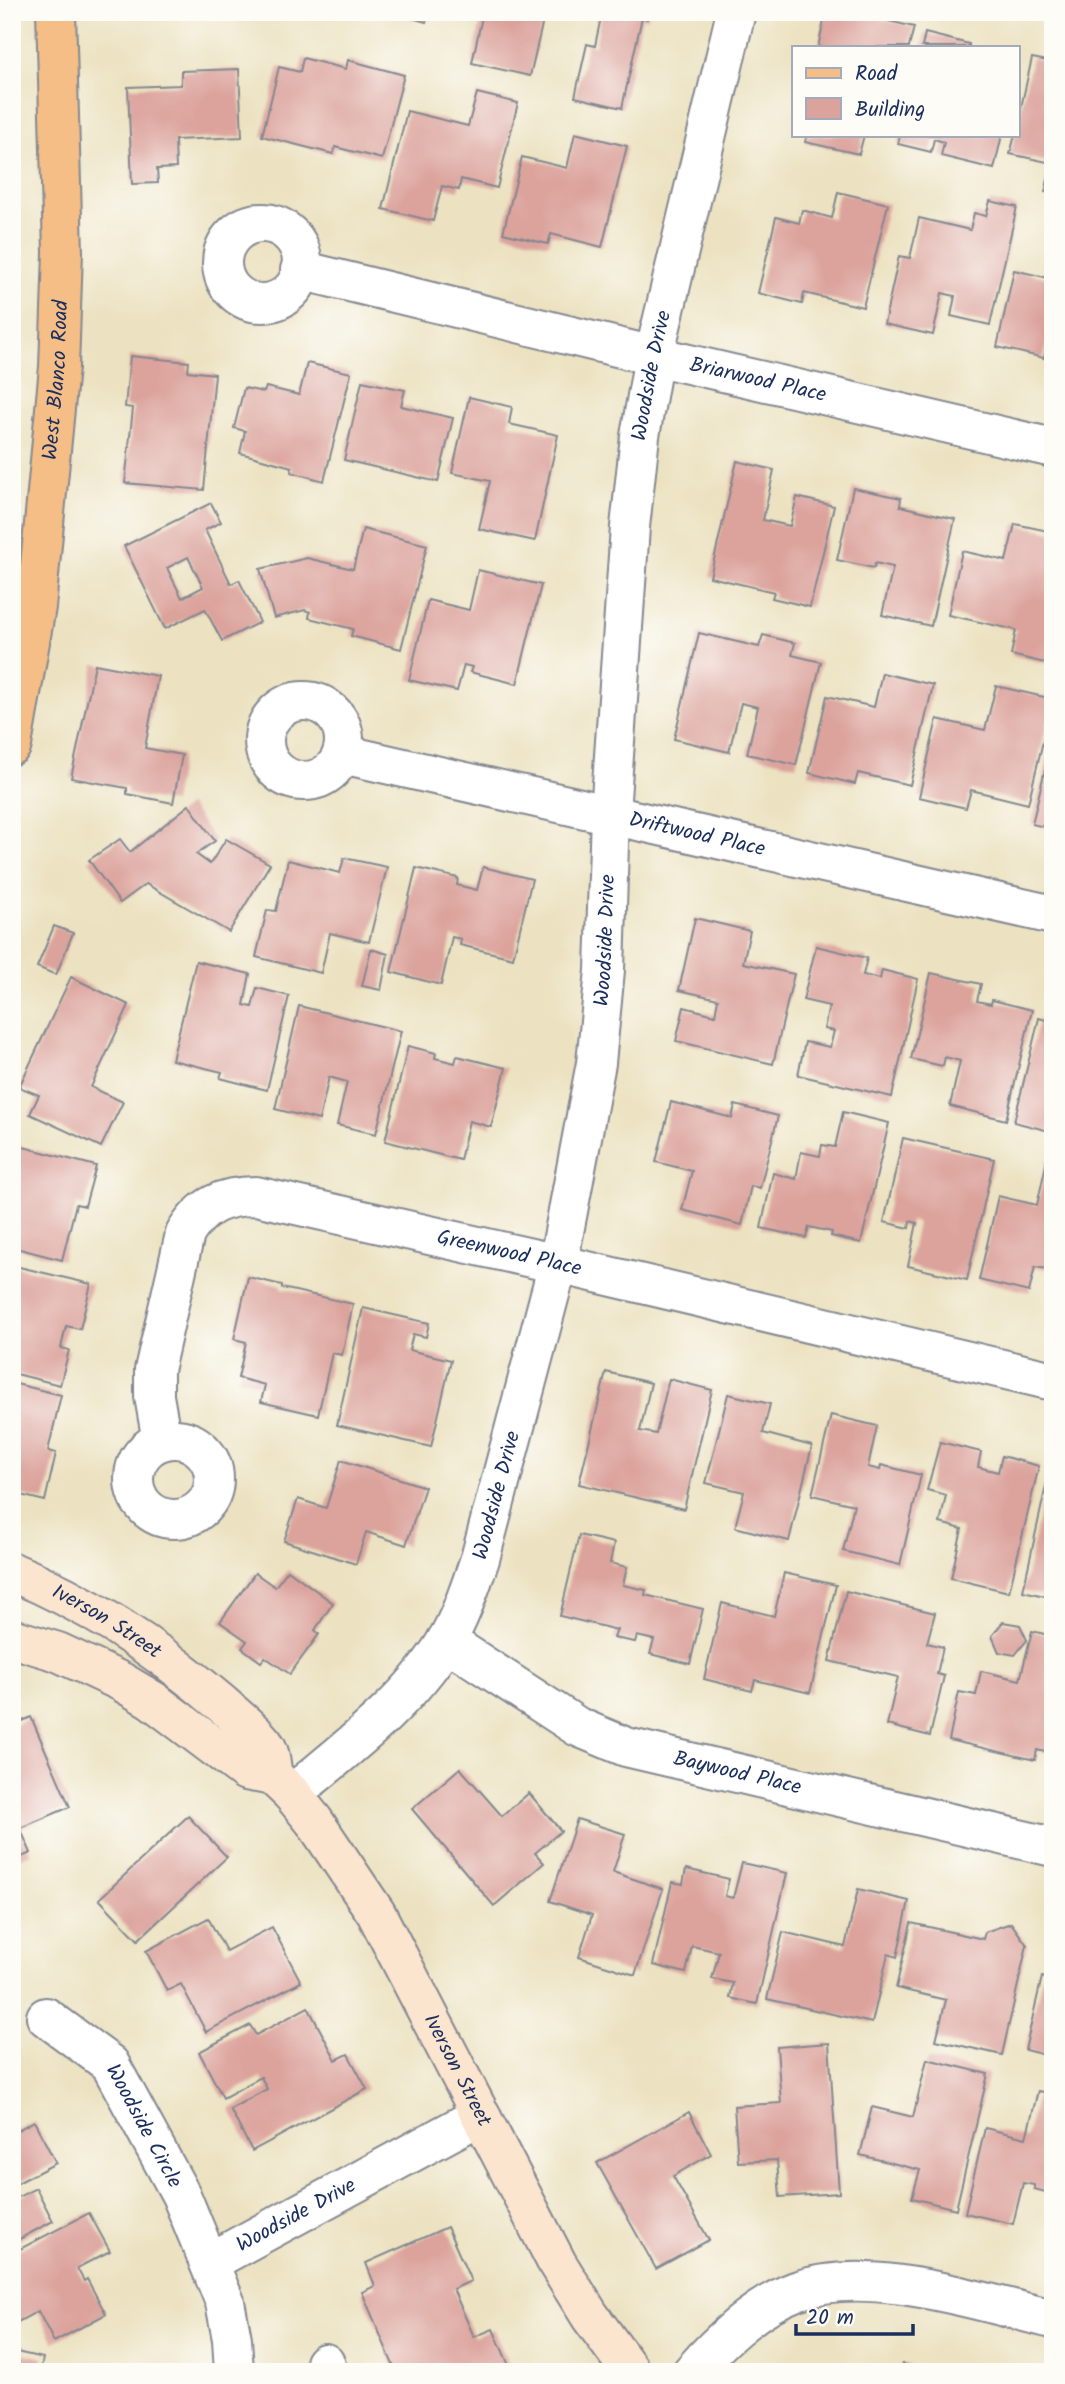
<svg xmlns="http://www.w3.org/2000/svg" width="1065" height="2384" viewBox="0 0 1065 2384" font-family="Kalam,sans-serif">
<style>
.building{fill:#dca39c;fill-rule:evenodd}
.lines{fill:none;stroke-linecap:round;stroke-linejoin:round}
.street-casing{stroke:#848890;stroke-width:42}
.secondary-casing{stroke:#848890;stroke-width:42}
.primary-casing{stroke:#848890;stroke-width:42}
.street{stroke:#fff;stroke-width:38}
.secondary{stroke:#fbe5cf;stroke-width:38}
.primary{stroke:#f6be87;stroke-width:38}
.labels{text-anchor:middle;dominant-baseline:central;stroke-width:6;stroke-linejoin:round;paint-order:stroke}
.street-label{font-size:21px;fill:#1b2f5e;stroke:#fdfcf7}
</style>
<rect width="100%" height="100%" fill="#fdfcf7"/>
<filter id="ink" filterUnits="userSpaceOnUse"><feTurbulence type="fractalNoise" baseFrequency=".0143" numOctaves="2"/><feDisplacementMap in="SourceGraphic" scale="14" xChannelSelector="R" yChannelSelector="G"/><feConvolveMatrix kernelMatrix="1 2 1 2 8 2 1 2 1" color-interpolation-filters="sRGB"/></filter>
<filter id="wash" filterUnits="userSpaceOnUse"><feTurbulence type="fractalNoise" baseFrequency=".00686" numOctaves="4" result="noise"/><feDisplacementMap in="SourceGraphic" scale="28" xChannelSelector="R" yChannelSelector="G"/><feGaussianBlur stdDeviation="1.57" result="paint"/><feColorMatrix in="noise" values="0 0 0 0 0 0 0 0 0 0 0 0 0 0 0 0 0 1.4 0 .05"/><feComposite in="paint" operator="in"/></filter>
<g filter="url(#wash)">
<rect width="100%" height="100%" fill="#ece2c1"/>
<g id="blocks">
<g class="building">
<polygon points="391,12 429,12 426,22"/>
<polygon points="483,12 545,12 530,76 472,63"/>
<polygon points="602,12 649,12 647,19 642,17 622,108 575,97 587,44 595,46"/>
<polygon points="826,12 851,12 914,27 909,47 818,47"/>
<polygon points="925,33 969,44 969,47 922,47"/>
<polygon points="303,58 346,69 348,60 404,75 382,159 335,147 333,154 262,136 279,67 300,72"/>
<polygon points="1032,58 1053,62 1053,194 1045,192 1052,163 1010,154 1015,135 1018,135 1018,121"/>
<polygon points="239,69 242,137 175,140 176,168 157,169 158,183 132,184 128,87 181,85 181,71"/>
<polygon points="477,93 518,103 497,188 461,179 459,190 442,186 433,221 383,209 407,111 468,126"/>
<polygon points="575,133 627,146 602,247 551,234 548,244 503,233 522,157 567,168"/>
<polygon points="807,135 864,135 859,154 805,142"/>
<polygon points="900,135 1002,135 994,169 941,156 944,142 934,139 931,152 898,144"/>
<polygon points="838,192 888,204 863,307 804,293 802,304 758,293 776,217 799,223 802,210 832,218"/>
<polygon points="990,201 1017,207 990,325 951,316 955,296 942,293 933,335 884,324 899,256 910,258 919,218 970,230 974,213 986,216"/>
<polygon points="1014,270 1053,279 1053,334 1049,334 1044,358 997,347"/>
<polygon points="130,356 189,362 188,371 215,374 204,490 125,483 133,408 125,407"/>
<polygon points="307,363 351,373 324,481 291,472 292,467 240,453 245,431 234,428 244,388 264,392 266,387 299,395"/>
<polygon points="362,381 405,390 401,406 453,418 438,482 344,460"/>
<polygon points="469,397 512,407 509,424 558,435 535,541 479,529 490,481 452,473"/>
<polygon points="737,461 774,470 763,520 790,526 797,497 834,506 810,607 772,598 774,592 710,577"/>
<polygon points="853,488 901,498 900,506 955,519 931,626 882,615 893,567 875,563 874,568 837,560"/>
<path d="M211,503L221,522L205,530L231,584L239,580L260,622L222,641L205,609L165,629L124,546ZM188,557L203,587L182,598L167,568Z"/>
<polygon points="1015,524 1053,532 1053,648 1049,664 1011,655 1016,630 948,615 962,551 1006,561"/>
<polygon points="363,529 427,545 401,649 351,636 353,629 309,618 310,612 305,610 274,618 260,569 307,558 353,569"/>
<polygon points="478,570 541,585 517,684 470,672 472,667 464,665 457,691 409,680 428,600 469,610"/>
<polygon points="699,633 759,647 763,635 795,643 792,655 821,662 796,765 747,754 758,707 741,703 729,752 674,739"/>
<polygon points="95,664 158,676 145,748 182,755 173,803 127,794 127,788 71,778"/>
<polygon points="882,673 933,685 910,785 858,773 855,784 809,773 827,696 874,707"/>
<polygon points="996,686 1053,699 1028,804 971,790 966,808 919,797 937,719 985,730"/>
<polygon points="1052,740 1053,740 1053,829 1032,824"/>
<polygon points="189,805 215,841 196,854 210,864 226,839 270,864 229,932 146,884 120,903 89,860 120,839 130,852"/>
<polygon points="344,858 387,867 369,942 330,933 321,973 256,957 267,910 276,911 288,860 340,873"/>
<polygon points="483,867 532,879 513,958 460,945 461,939 452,937 441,985 391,972 416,868 458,878 457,885 477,890"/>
<polygon points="695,918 750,931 743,963 794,974 773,1064 676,1041 684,1007 715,1015 718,999 679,990"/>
<polygon points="54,926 73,933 56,975 37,967"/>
<polygon points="816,946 867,958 863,975 880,979 882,970 918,979 892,1097 798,1075 805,1042 830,1047 834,1031 824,1029 829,1006 803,1000"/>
<polygon points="371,949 388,954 381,990 362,986"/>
<polygon points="196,961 250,974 244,1005 252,1007 257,988 289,996 267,1090 220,1078 222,1072 172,1060"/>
<polygon points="931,973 981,984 977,1001 991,1004 992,1000 1032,1010 1006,1120 950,1106 960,1061 945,1057 943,1066 911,1059"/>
<polygon points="71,977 129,1005 91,1087 123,1102 101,1147 30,1114 39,1095 19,1087"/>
<polygon points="299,1006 401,1031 376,1134 337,1125 347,1082 329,1077 319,1120 275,1109"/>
<polygon points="1039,1018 1053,1022 1053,1132 1014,1122"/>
<polygon points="408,1046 436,1053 435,1058 455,1063 457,1056 506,1068 491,1127 469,1121 460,1160 385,1141"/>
<polygon points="671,1102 732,1118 735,1105 778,1116 760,1188 751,1186 742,1225 682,1210 692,1171 656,1162"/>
<polygon points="843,1112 889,1123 861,1243 831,1236 832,1232 809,1227 806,1238 761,1228 773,1173 796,1179 801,1152 820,1156 822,1145 835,1147"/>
<polygon points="903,1138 994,1159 967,1280 908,1266 917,1223 910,1221 909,1228 884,1222"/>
<polygon points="12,1144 96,1166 85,1206 76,1204 62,1260 12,1247"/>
<polygon points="1047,1160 1053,1162 1053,1270 1035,1267 1029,1292 979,1280 998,1196 1037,1205"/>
<polygon points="15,1266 91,1284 80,1329 66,1326 61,1348 69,1350 60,1385 12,1373 12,1279"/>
<polygon points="248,1277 282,1285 282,1288 353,1304 342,1355 332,1353 318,1415 261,1402 265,1385 238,1378 246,1342 234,1339"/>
<polygon points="363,1308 429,1323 426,1337 413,1334 409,1350 451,1360 431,1447 337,1425"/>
<polygon points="606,1372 651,1383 640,1431 656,1434 669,1379 712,1390 684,1509 579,1484"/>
<polygon points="12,1383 61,1395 48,1451 56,1453 45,1501 12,1493"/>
<polygon points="728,1394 770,1404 763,1433 812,1446 789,1541 735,1527 744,1492 706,1483"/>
<polygon points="831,1415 877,1426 868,1467 880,1470 881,1465 921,1475 900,1565 843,1551 854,1505 812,1495"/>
<polygon points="940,1442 981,1452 978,1467 998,1472 1002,1456 1039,1466 1009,1592 951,1578 962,1529 940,1523 946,1495 927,1490"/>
<polygon points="341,1460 425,1487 406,1545 366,1532 356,1564 284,1541 298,1499 326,1508"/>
<polygon points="1049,1472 1053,1472 1053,1598 1023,1591"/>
<polygon points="579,1535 614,1543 610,1563 627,1567 623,1585 646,1590 645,1595 703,1609 690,1664 650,1654 654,1640 637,1636 635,1642 614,1638 617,1630 560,1616"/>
<polygon points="288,1570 333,1603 315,1630 319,1634 290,1674 265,1657 261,1662 242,1648 247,1641 220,1622 255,1573 275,1587"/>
<polygon points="784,1573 836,1585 810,1693 755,1680 752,1691 704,1679 722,1603 774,1616"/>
<polygon points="846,1591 935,1613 927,1643 943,1647 937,1674 944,1676 930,1736 887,1725 898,1677 829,1661"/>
<polygon points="1003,1622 1020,1625 1027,1640 1015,1655 999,1652 992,1636"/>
<polygon points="1032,1631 1053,1636 1053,1754 1037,1750 1035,1760 949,1740 959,1692 976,1695 981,1671 1020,1680"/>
<polygon points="31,1717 70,1807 20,1828 31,1853 12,1861 12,1726"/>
<polygon points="460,1768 502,1816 529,1793 561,1831 535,1853 544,1863 494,1906 412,1809"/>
<polygon points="188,1816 227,1857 138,1940 99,1899"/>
<polygon points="577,1819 625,1834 613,1872 663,1889 635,1975 579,1957 592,1915 550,1901"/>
<polygon points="742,1863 787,1873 757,2004 730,1998 733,1983 712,1979 719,1952 692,1946 686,1973 653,1965 672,1882 683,1884 686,1869 729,1879 725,1896 733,1898"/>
<polygon points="858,1889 909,1901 897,1957 888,1954 872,2023 767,1999 783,1932 845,1947"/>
<polygon points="208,1918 226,1951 272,1927 301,1982 206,2032 181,1984 167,1991 146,1951"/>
<polygon points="911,1923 983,1939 985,1932 1011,1923 1027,1945 1002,2055 936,2040 946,2000 896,1988"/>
<polygon points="1042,1977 1053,1980 1053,2057 1025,2050"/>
<polygon points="308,2007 336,2060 348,2054 367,2089 252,2151 230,2109 267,2089 261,2077 223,2098 199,2052 250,2025 256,2035"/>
<polygon points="829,2043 839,2193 780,2197 777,2160 738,2162 734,2106 781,2103 777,2047"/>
<polygon points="927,2059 988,2074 956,2209 912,2198 920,2170 860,2155 872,2107 913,2117"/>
<polygon points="1038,2091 1053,2094 1053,2194 1034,2189 1034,2185 1023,2183 1013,2224 965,2213 985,2128 1026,2138"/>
<polygon points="689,2112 711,2154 673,2176 709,2240 656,2269 597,2163"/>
<polygon points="34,2121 56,2163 12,2186 12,2133"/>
<polygon points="36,2188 53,2221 12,2243 12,2200"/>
<polygon points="89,2213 110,2251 77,2268 84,2281 87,2279 106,2314 54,2342 38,2311 12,2325 12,2253"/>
<polygon points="447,2227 471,2281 453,2289 474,2337 493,2329 512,2372 396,2372 362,2292 375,2286 366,2263"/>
<polygon points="12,2351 43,2358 40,2372 12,2372"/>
<polygon points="902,2364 931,2371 931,2372 900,2372"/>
</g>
</g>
</g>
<g filter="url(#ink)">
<use href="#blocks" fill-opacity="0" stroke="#848890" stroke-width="2"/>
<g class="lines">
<g class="street-casing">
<g id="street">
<circle cx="262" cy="263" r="40"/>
<path id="s1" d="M300,270L654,356L1053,448"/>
<circle cx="304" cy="741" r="40"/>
<path id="s2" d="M342,754L1053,915"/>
<circle cx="174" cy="1479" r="40"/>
<path id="s3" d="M162,1441L154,1396V1370L185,1234C202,1205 223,1196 256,1196L558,1264L1053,1381"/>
<path id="s4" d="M446,1641L578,1727L626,1747L1053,1847"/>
<path id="s5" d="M292,1794C346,1749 407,1704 445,1643C461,1617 470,1587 480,1559L558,1264L596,1063L605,970L610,813L630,527L640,436L654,356L736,12"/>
<path id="s6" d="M46,2017L110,2064L181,2195L225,2302L232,2339L234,2372"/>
<path id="s7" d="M210,2262L481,2115"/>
<polyline points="325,2363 328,2372"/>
<path d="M692,2372C720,2340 756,2306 796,2291C869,2264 979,2302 1053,2319"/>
</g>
</g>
<g class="secondary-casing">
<g id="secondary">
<path id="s8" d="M12,1572C89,1603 159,1650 222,1704C236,1717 254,1730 265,1745C271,1752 271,1767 273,1776"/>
<path id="s9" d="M12,1638L58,1652L122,1682L152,1700L246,1771L273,1776L292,1794L314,1821L376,1913L557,2263L590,2316L631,2372"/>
</g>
</g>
<g class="primary-casing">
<g id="primary">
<path id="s10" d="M12,745L36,607L59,367L63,252L56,12"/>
</g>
</g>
<use href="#street" class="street"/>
<use href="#secondary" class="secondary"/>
<use href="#primary" class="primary"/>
</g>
</g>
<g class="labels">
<g class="street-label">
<text stroke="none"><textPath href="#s5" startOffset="1507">Woodside Drive</textPath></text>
<text stroke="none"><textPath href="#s10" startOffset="368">West Blanco Road</textPath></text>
<text stroke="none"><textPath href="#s1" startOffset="471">Briarwood Place</textPath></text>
<text stroke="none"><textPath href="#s2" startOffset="364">Driftwood Place</textPath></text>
<text stroke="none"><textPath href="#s5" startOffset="940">Woodside Drive</textPath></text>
<text stroke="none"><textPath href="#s3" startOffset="556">Greenwood Place</textPath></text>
<text stroke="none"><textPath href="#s5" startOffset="373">Woodside Drive</textPath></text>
<text stroke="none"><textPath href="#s8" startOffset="107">Iverson Street</textPath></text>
<text stroke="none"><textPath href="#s4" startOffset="324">Baywood Place</textPath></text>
<text stroke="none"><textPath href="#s9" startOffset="648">Iverson Street</textPath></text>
<text stroke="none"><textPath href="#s6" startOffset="150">Woodside Circle</textPath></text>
<text stroke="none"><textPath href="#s7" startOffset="98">Woodside Drive</textPath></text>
</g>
</g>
<rect width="1065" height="2384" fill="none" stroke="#fdfcf7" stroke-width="42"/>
<rect x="792" y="46" width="228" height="91" fill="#fdfcf7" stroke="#a3aaba" stroke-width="2"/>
<rect x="806" y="68" width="35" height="10" fill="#f6be87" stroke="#a3aaba" stroke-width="2"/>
<text x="855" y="80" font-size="21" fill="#1b2f5e">Road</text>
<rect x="806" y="98" width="35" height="21" fill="#dca39c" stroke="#a3aaba" stroke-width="2"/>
<text x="855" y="116" font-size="21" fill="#1b2f5e">Building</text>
<path d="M796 2324v10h117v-10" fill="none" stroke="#1b2f5e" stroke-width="3.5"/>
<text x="806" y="2324" font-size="21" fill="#1b2f5e" stroke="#fdfcf7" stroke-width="5" paint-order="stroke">20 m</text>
</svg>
